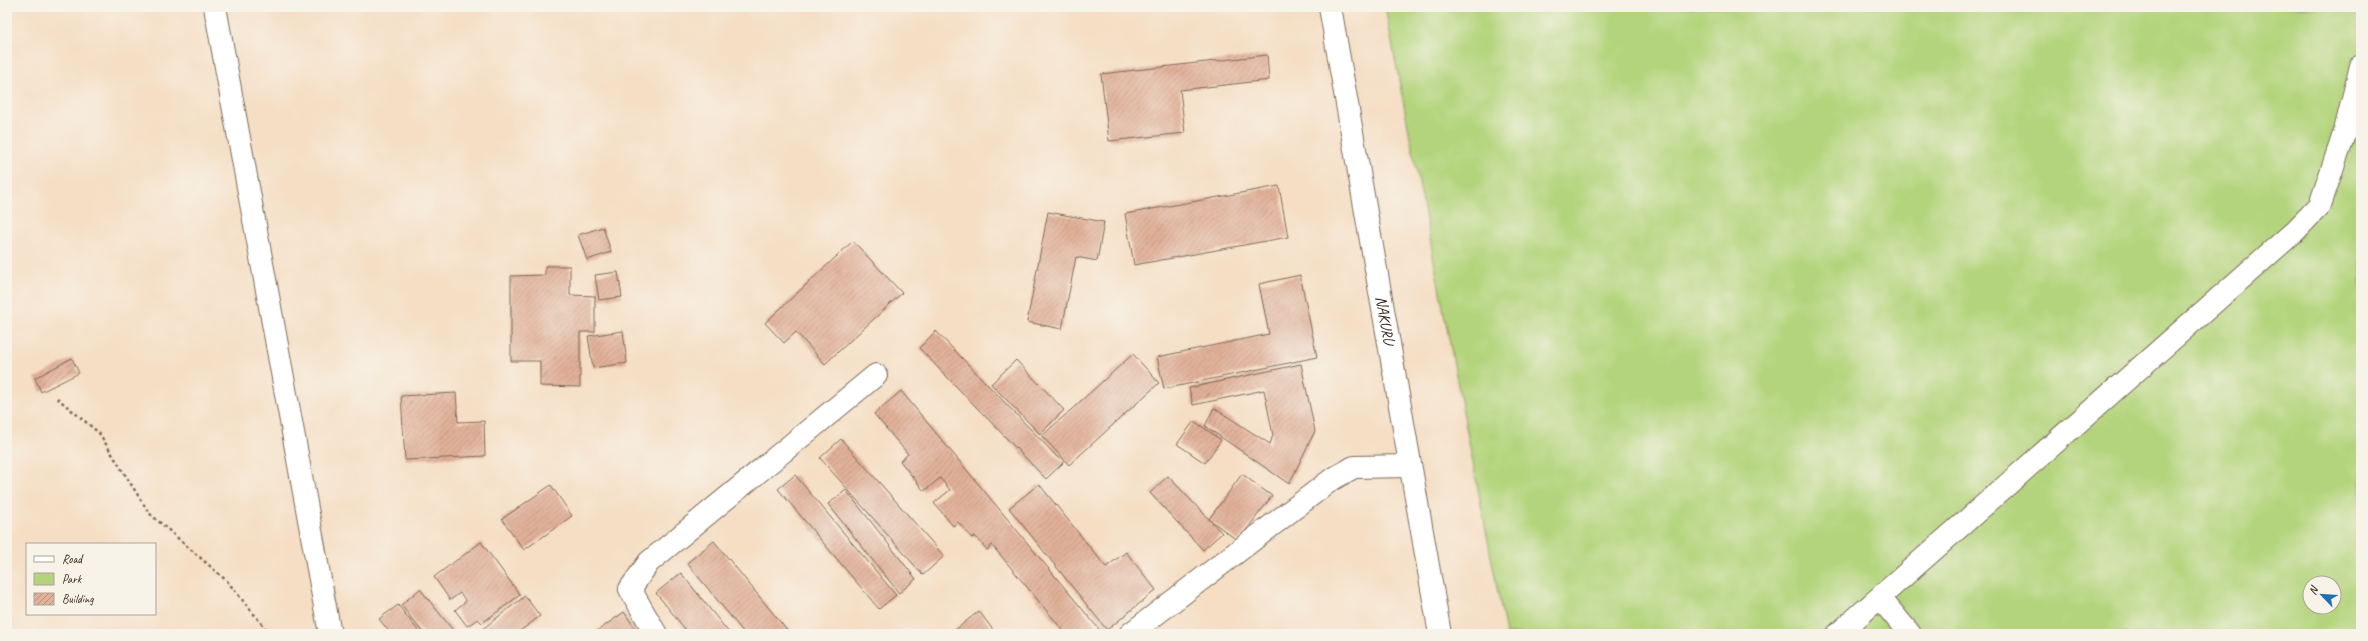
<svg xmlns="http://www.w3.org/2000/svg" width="2368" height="641" viewBox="0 0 2368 641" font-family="Caveat,sans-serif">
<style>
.green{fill:#b3d47c;stroke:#777f4d;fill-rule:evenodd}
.building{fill:url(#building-hatch)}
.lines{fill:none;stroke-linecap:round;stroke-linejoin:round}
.minor-casing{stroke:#7c6958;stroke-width:24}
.major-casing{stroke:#7c6958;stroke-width:24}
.path{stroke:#7c6958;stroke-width:2.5;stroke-dasharray:3 3;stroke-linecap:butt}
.minor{stroke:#fff;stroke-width:22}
.major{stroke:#fff;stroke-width:22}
.labels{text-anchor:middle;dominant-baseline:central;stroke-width:4;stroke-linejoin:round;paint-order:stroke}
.street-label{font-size:16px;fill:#3b2a1e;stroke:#f7f3e8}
</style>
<defs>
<pattern id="building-hatch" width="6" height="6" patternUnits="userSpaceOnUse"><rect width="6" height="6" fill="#e2b19a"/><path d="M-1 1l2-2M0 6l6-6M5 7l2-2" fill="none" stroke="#b8907d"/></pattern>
</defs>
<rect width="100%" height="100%" fill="#f7f3e8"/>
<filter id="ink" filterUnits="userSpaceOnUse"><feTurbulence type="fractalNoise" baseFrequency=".025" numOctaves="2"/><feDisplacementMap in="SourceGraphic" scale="8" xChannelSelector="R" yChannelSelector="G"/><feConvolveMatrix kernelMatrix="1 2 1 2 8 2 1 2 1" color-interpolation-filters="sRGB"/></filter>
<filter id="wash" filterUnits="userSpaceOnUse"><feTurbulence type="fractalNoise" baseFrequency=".012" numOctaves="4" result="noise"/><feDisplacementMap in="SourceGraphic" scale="16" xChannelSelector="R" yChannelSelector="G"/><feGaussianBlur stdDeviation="0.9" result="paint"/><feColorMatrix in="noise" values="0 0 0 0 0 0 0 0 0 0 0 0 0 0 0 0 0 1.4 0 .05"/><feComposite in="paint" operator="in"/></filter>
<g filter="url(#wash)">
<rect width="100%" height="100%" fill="#f5dec4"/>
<path class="green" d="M1385,7H2361V634H1506ZM2310,583H2334V607H2310Z"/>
<g id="blocks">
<g class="building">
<polygon points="1267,55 1269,80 1180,90 1185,133 1109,141 1101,74"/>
<polygon points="1279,186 1288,237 1134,265 1125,214"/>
<polygon points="1048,212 1104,222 1097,261 1076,257 1062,329 1027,322"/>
<polygon points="603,227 611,252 587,260 578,235"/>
<polygon points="853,241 902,293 825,364 796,332 784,343 765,323"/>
<polygon points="545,266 570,266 570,295 595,296 595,332 580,332 580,387 540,386 540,361 511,361 511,276 545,275"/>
<polygon points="618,272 622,297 599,300 595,275"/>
<polygon points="1300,275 1317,357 1164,389 1157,357 1269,334 1259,284"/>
<polygon points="623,331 627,363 593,368 588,336"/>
<polygon points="936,331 1063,463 1046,479 919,348"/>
<polygon points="1133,354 1159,383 1069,465 1042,436"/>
<polygon points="72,358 79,373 41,392 35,378"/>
<polygon points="1016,360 1064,410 1040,434 991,384"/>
<polygon points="1301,364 1315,431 1289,484 1205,426 1214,408 1270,444 1273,435 1264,390 1193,405 1189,388"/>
<polygon points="901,391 1103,634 1066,634 992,545 987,550 975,536 972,538 958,522 953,526 934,503 950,490 940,478 924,491 900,461 908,454 874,414"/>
<polygon points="456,393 458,422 484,421 485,456 405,460 401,396"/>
<polygon points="1194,421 1221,440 1205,463 1177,444"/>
<polygon points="841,439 944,556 923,575 820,458"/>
<polygon points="1242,474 1272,496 1238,541 1209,519"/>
<polygon points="795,475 896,595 879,609 778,489"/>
<polygon points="1168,476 1222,533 1203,550 1150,493"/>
<polygon points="1039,484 1106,567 1126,552 1156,590 1107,630 1009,508"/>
<polygon points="551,485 572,516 524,550 502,519"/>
<polygon points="846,490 916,579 899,593 828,504"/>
<polygon points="714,541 790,634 745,634 687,563"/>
<polygon points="481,542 520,595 482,623 478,619 467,626 455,610 466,601 460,593 450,600 434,577"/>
<polygon points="681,573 730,634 689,634 656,593"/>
<polygon points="420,589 456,634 424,634 401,605"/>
<polygon points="525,596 540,616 516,634 476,634"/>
<polygon points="398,605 421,634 391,634 379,619"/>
<polygon points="979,611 996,634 950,634"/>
<polygon points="624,612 639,634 593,634"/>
</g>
</g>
</g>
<g filter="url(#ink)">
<use href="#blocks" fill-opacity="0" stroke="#7c6958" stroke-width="1"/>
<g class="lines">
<g class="minor-casing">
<g id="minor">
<polyline points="215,7 330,634"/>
<polyline points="1880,598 1910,634"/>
<polyline points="656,634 630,589 649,562 876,375"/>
<polyline points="1130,634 1331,480 1354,467 1410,466"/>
<polyline points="1838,634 2295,231 2320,205 2345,131 2361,66"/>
</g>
</g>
<g class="major-casing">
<g id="major">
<path id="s1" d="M1330,7L1440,634"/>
</g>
</g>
<polyline class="path" points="57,398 99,433 149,513 227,581 270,634"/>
<use href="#minor" class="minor"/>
<use href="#major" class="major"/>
</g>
</g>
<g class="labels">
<g class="street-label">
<text stroke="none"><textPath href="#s1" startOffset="318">NAKURU</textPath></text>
</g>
</g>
<rect width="2368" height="641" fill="none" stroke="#f7f3e8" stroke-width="24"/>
<rect x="26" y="543" width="130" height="72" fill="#f7f3e8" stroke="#aca397"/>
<rect x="34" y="556" width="20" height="6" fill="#ffffff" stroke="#aca397"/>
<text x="62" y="563" font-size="12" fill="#3b2a1e">Road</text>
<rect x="34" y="573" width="20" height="12" fill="#b3d47c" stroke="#aca397"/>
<text x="62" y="583" font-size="12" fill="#3b2a1e">Park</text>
<rect x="34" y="593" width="20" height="12" fill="url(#building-hatch)" stroke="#aca397"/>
<text x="62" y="603" font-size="12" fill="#3b2a1e">Building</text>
<g transform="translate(2322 595) rotate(295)"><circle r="19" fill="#f7f3e8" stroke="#aca397"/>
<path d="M0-3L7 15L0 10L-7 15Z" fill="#1f6fb2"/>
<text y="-6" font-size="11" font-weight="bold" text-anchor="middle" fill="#3b2a1e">N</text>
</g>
</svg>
